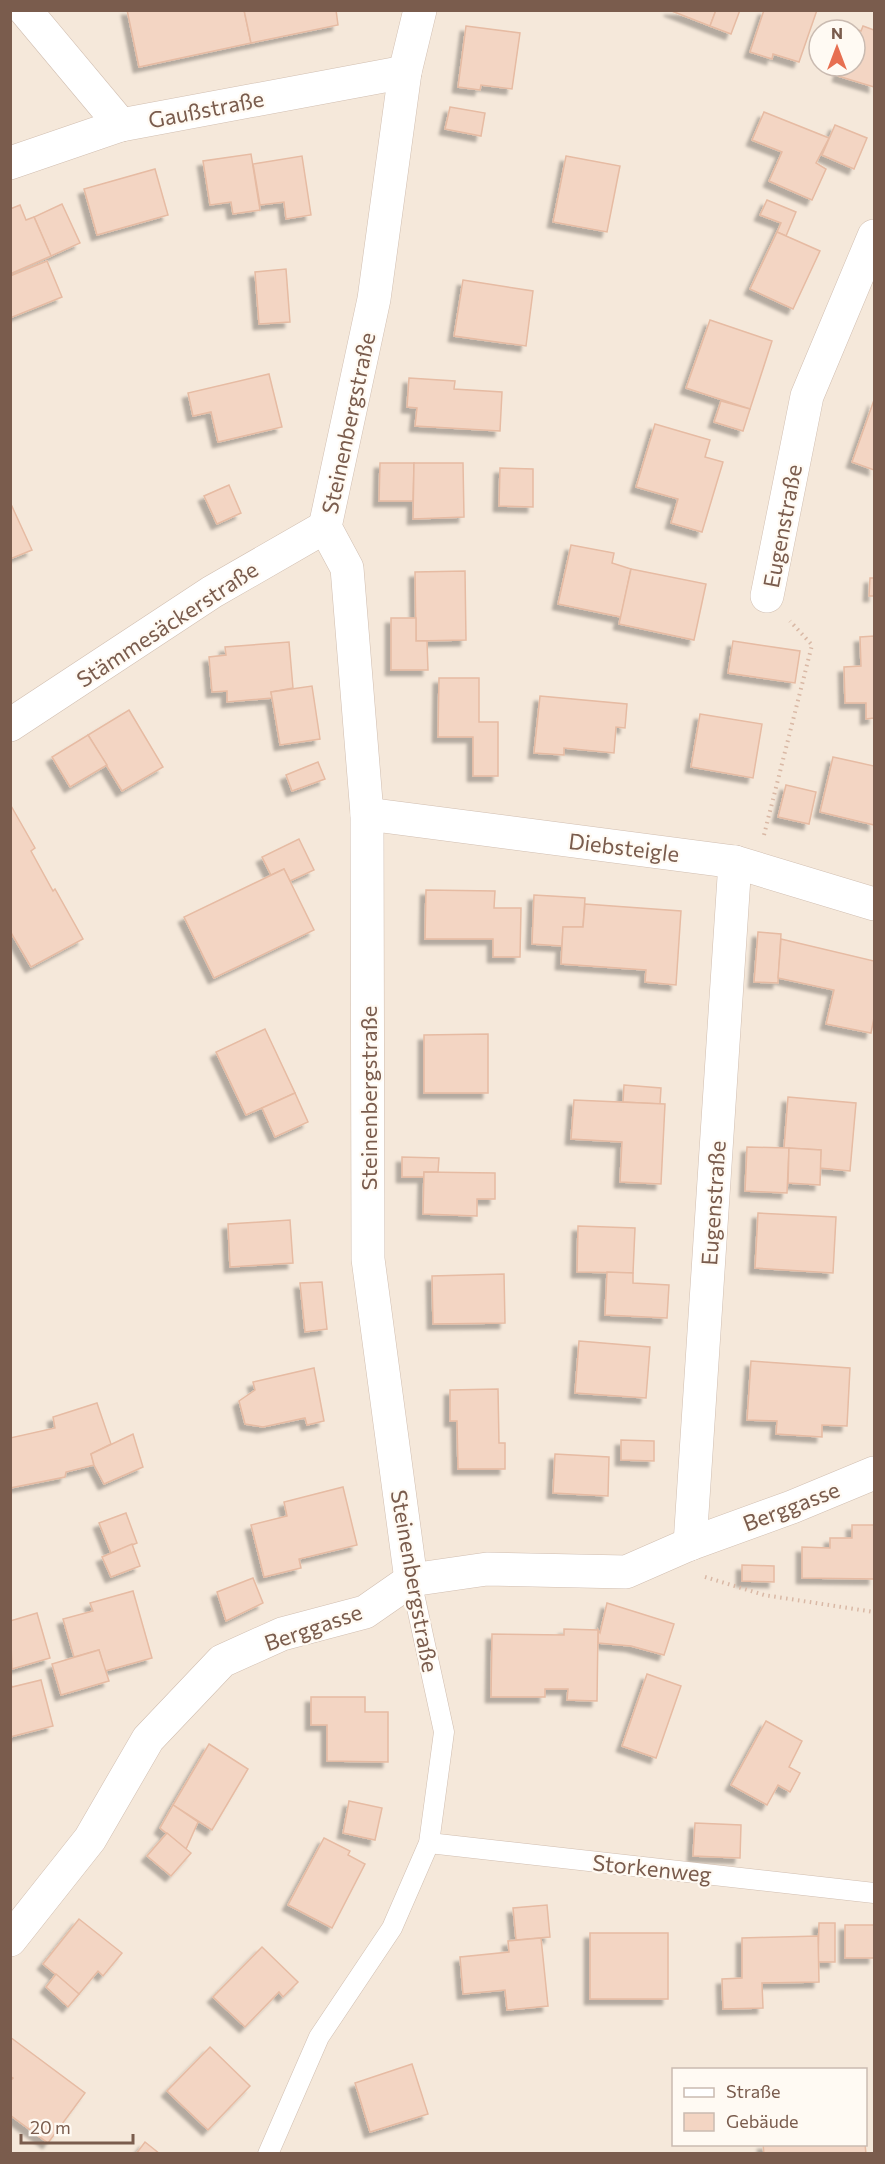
<svg xmlns="http://www.w3.org/2000/svg" width="885" height="2164" viewBox="0 0 885 2164" font-family="Commissioner,sans-serif">
<style>
.residential{fill:#f5e8da;fill-rule:evenodd}
.building{fill:#f3d5c3;stroke:#e6bba3;stroke-width:1.5;filter:url(#shadow)}
.lines{fill:none;stroke-linecap:round;stroke-linejoin:round}
.service-casing{stroke:#d1beb0;stroke-width:21}
.minor-casing{stroke:#d1beb0;stroke-width:34}
.path{stroke:#d9b8a5;stroke-width:4;stroke-dasharray:1.5 4.5;stroke-linecap:butt}
.service{stroke:#fff;stroke-width:20}
.minor{stroke:#fff;stroke-width:33}
.labels{text-anchor:middle;dominant-baseline:central;stroke-width:4.5;stroke-linejoin:round;paint-order:stroke}
.street-label{font-size:22px;fill:#7a5c4d;stroke:#fffaf3}
</style>
<defs>
<filter id="shadow"><feDropShadow dx="-5.5" dy="5.5" stdDeviation="1.5" flood-color="#0004"/></filter>
</defs>
<rect width="100%" height="100%" fill="#fdf6ec"/>
<path class="residential" d="M11,11H874V2153L11,2154ZM819,30H855V66H819ZM674,2070H866V2144H674Z"/>
<g class="building">
<polygon points="127,10 244,10 251,43 139,67"/>
<polygon points="244,10 336,10 338,25 251,43"/>
<polygon points="669,10 716,10 710,26"/>
<polygon points="716,10 740,10 731,34 710,26"/>
<polygon points="764,10 817,10 799,62 773,54 772,59 750,52"/>
<polygon points="466,26 520,33 512,89 481,85 480,90 458,87"/>
<polygon points="863,26 874,30 874,87 838,76 841,66 855,66 855,30 852,30 852,28 861,31"/>
<polygon points="450,107 485,113 481,136 445,129"/>
<polygon points="764,112 829,138 816,163 826,169 812,200 769,181 782,152 752,140"/>
<polygon points="835,125 867,138 854,169 822,155"/>
<polygon points="251,154 260,210 233,214 231,202 210,205 203,161"/>
<polygon points="302,156 311,215 286,219 284,202 260,205 253,164"/>
<polygon points="566,156 620,166 607,232 553,222"/>
<polygon points="155,169 168,215 97,235 84,189"/>
<polygon points="767,200 796,212 786,236 777,232 781,223 760,215"/>
<polygon points="62,204 80,243 51,256 34,217"/>
<polygon points="20,205 26,220 34,217 51,256 10,274 10,209"/>
<polygon points="777,232 820,251 793,309 750,289"/>
<polygon points="47,261 62,297 10,318 10,276"/>
<polygon points="286,269 290,322 259,324 255,272"/>
<polygon points="463,280 533,291 526,346 454,336"/>
<polygon points="710,320 772,341 750,409 686,388"/>
<polygon points="269,374 282,427 218,442 211,412 193,416 188,393"/>
<polygon points="409,378 455,381 454,389 502,392 500,431 415,426 417,408 407,407"/>
<polygon points="874,400 874,470 852,462"/>
<polygon points="721,401 750,409 743,431 714,422"/>
<polygon points="655,424 710,440 705,457 723,462 702,532 671,523 678,499 636,487"/>
<polygon points="380,463 414,463 413,501 379,501"/>
<polygon points="414,463 463,463 464,517 413,519"/>
<polygon points="500,468 533,469 533,507 499,506"/>
<polygon points="229,485 241,513 217,524 204,496"/>
<polygon points="10,502 32,550 10,559"/>
<polygon points="571,545 614,553 612,563 631,569 621,617 558,604"/>
<polygon points="631,569 706,584 694,640 619,624"/>
<polygon points="465,571 466,640 416,641 415,572"/>
<polygon points="870,578 874,578 874,596 869,596"/>
<polygon points="391,618 416,618 416,641 427,641 428,670 391,670"/>
<polygon points="874,636 874,718 866,719 866,703 845,703 844,667 861,666 860,637"/>
<polygon points="733,641 800,651 795,683 728,673"/>
<polygon points="289,642 293,688 271,692 272,698 227,702 227,691 212,692 209,657 226,655 225,647"/>
<polygon points="439,678 479,678 479,722 498,722 498,776 473,776 473,737 438,737"/>
<polygon points="312,686 320,739 280,745 271,692"/>
<polygon points="540,696 627,704 625,728 616,727 614,753 564,748 564,755 534,753"/>
<polygon points="129,710 163,767 122,791 88,735"/>
<polygon points="700,714 762,724 753,778 691,767"/>
<polygon points="88,735 107,765 70,787 52,757"/>
<polygon points="833,757 874,766 874,825 820,812"/>
<polygon points="318,762 325,779 292,791 286,775"/>
<polygon points="786,785 816,792 809,824 778,817"/>
<polygon points="10,804 35,848 31,851 53,891 55,889 83,939 31,967 10,931"/>
<polygon points="299,839 314,870 290,881 284,869 271,875 262,857"/>
<polygon points="284,869 314,930 214,978 184,917"/>
<polygon points="426,890 495,891 494,908 521,908 520,957 493,957 493,939 425,939"/>
<polygon points="534,895 585,898 583,927 563,927 562,946 532,944"/>
<polygon points="585,904 681,911 676,985 645,982 646,970 561,964 563,927 583,927"/>
<polygon points="758,932 781,934 778,983 754,982"/>
<polygon points="781,939 874,961 874,1018 871,1033 826,1024 834,990 778,978"/>
<polygon points="265,1029 295,1093 246,1115 216,1052"/>
<polygon points="488,1034 488,1093 424,1093 424,1035"/>
<polygon points="624,1085 661,1088 660,1104 623,1102"/>
<polygon points="295,1093 308,1122 275,1137 262,1108"/>
<polygon points="788,1097 856,1103 850,1171 820,1168 821,1150 784,1148"/>
<polygon points="574,1100 665,1104 661,1184 620,1182 622,1142 571,1139"/>
<polygon points="747,1147 789,1148 787,1193 745,1191"/>
<polygon points="789,1148 821,1150 820,1185 788,1183"/>
<polygon points="402,1157 439,1158 438,1172 424,1172 424,1177 402,1177"/>
<polygon points="424,1172 495,1173 495,1199 477,1199 477,1216 423,1214"/>
<polygon points="758,1213 836,1217 833,1273 755,1268"/>
<polygon points="290,1220 293,1263 230,1267 228,1224"/>
<polygon points="578,1226 635,1228 633,1273 577,1272"/>
<polygon points="607,1272 633,1273 633,1283 669,1285 667,1318 605,1315"/>
<polygon points="504,1274 505,1323 433,1324 432,1276"/>
<polygon points="322,1282 327,1329 305,1332 300,1283"/>
<polygon points="579,1341 650,1347 646,1398 575,1393"/>
<polygon points="751,1361 850,1368 847,1426 822,1425 822,1437 776,1434 777,1421 747,1420"/>
<polygon points="314,1368 324,1421 307,1425 305,1418 263,1427 245,1424 239,1401 255,1390 253,1382"/>
<polygon points="498,1389 499,1443 505,1443 505,1469 458,1469 457,1421 450,1421 450,1390"/>
<polygon points="97,1403 111,1444 91,1454 94,1465 66,1472 65,1477 10,1488 10,1438 55,1428 53,1417"/>
<polygon points="133,1434 143,1467 104,1484 94,1465 91,1454"/>
<polygon points="621,1440 654,1441 654,1461 621,1460"/>
<polygon points="555,1454 609,1457 608,1496 553,1493"/>
<polygon points="343,1487 357,1545 299,1559 301,1568 264,1577 251,1525 287,1516 284,1502"/>
<polygon points="126,1513 137,1543 111,1553 99,1523"/>
<polygon points="852,1525 874,1525 874,1579 802,1578 802,1547 830,1548 830,1538 852,1538"/>
<polygon points="132,1544 140,1566 111,1577 102,1557"/>
<polygon points="742,1565 774,1566 774,1582 742,1581"/>
<polygon points="253,1578 263,1603 226,1621 217,1592"/>
<polygon points="133,1591 152,1658 105,1671 99,1650 74,1657 63,1619 93,1611 90,1603"/>
<polygon points="607,1603 674,1624 664,1655 631,1646 598,1643 598,1630 600,1633"/>
<polygon points="37,1613 50,1658 12,1669 10,1621"/>
<polygon points="564,1629 598,1630 597,1701 567,1700 568,1689 545,1689 545,1697 491,1697 492,1634 564,1635"/>
<polygon points="99,1650 109,1681 61,1695 52,1664"/>
<polygon points="647,1674 681,1686 656,1758 622,1746"/>
<polygon points="41,1680 53,1726 10,1737 10,1681 12,1687"/>
<polygon points="311,1697 365,1697 365,1712 388,1712 388,1762 327,1761 327,1725 311,1725"/>
<polygon points="766,1721 802,1741 789,1767 800,1773 790,1792 778,1785 767,1805 731,1785"/>
<polygon points="209,1744 248,1769 212,1830 173,1805"/>
<polygon points="349,1801 382,1808 375,1840 343,1833"/>
<polygon points="173,1805 198,1822 186,1849 160,1828"/>
<polygon points="695,1823 741,1825 740,1858 693,1856"/>
<polygon points="167,1833 191,1853 171,1876 147,1856"/>
<polygon points="324,1838 350,1851 348,1855 365,1864 332,1928 288,1905"/>
<polygon points="547,1905 550,1937 516,1940 513,1908"/>
<polygon points="79,1919 122,1953 103,1976 98,1971 79,1994 43,1964"/>
<polygon points="819,1923 835,1923 835,1962 818,1962"/>
<rect x="845" y="1925" width="29" height="33"/>
<rect x="590" y="1933" width="78" height="66"/>
<polygon points="818,1936 819,1982 762,1983 763,2008 723,2009 722,1979 742,1978 742,1938"/>
<polygon points="541,1938 548,2006 507,2010 505,1990 463,1994 460,1957 509,1952 508,1941"/>
<polygon points="262,1947 298,1982 283,1997 279,1992 245,2027 213,1997"/>
<polygon points="56,1974 79,1994 68,2007 46,1987"/>
<polygon points="10,2037 85,2093 48,2143 10,2115 10,2081 13,2078 10,2076"/>
<polygon points="210,2047 250,2086 208,2130 167,2091"/>
<polygon points="412,2064 428,2114 370,2132 355,2083"/>
<polygon points="145,2142 160,2154 136,2154"/>
<polygon points="763,2144 865,2144 866,2154 764,2154"/>
</g>
<g class="lines">
<g class="service-casing">
<g id="service">
<polyline points="429,1843 874,1893"/>
<polyline points="268,2154 319,2037 392,1928 429,1843 444,1732 411,1580"/>
</g>
</g>
<g class="minor-casing">
<g id="minor">
<polyline points="25,10 121,125"/>
<polyline points="10,163 121,125 405,72"/>
<polyline points="767,596 807,396 874,236"/>
<polyline points="10,725 212,592 325,527"/>
<polyline points="367,814 735,862 874,904"/>
<polyline points="690,1544 735,862"/>
<polyline points="411,1580 368,1259 367,814 347,568 325,527 374,299 405,72 420,10"/>
<polyline points="10,1940 90,1839 148,1739 222,1661 282,1634 365,1612 411,1580 487,1569 626,1572 690,1544 792,1507 874,1473"/>
</g>
</g>
<g class="path">
<polyline points="764,835 812,645 790,621"/>
<polyline points="705,1577 764,1595 874,1612"/>
</g>
<use href="#service" class="service"/>
<use href="#minor" class="minor"/>
</g>
<g class="labels">
<g class="street-label">
<text transform="translate(206 109) rotate(-11)">Gaußstraße</text>
<text transform="translate(348 423) rotate(-78)">Steinenbergstraße</text>
<text transform="translate(782 526) rotate(-79)">Eugenstraße</text>
<text transform="translate(167 624) rotate(-33)">Stämmesäckerstraße</text>
<text transform="translate(624 847) rotate(7)">Diebsteigle</text>
<text transform="translate(368 1098) rotate(-90)">Steinenbergstraße</text>
<text transform="translate(713 1203) rotate(-86)">Eugenstraße</text>
<text transform="translate(791 1506) rotate(-21)">Berggasse</text>
<text transform="translate(415 1581) rotate(80)">Steinenbergstraße</text>
<text transform="translate(313 1627) rotate(-19)">Berggasse</text>
<text transform="translate(652 1868) rotate(6)">Storkenweg</text>
</g>
</g>
<rect width="885" height="2164" fill="none" stroke="#7a5c4d" stroke-width="24"/>
<rect x="672" y="2068" width="195" height="78" fill="#fffaf3" stroke="#cabbb1" stroke-width="1.5"/>
<rect x="684" y="2088" width="30" height="9" fill="#ffffff" stroke="#cabbb1" stroke-width="1.5"/>
<text x="726" y="2098" font-size="18" fill="#7a5c4d">Straße</text>
<rect x="684" y="2113" width="30" height="18" fill="#f3d5c3" stroke="#cabbb1" stroke-width="1.5"/>
<text x="726" y="2128" font-size="18" fill="#7a5c4d">Gebäude</text>
<g transform="translate(837 48)"><circle r="28" fill="#fffaf3" stroke="#cabbb1" stroke-width="1.5"/>
<path d="M0-4.5L10 22L0 15L-10 22Z" fill="#e76f51"/>
<text y="-9" font-size="16" font-weight="bold" text-anchor="middle" fill="#7a5c4d">N</text>
</g>
<path d="M21 2134v9h112v-9" fill="none" stroke="#7a5c4d" stroke-width="3"/>
<text x="30" y="2134" font-size="18" fill="#7a5c4d" stroke="#fffaf3" stroke-width="4.5" paint-order="stroke">20 m</text>
</svg>
